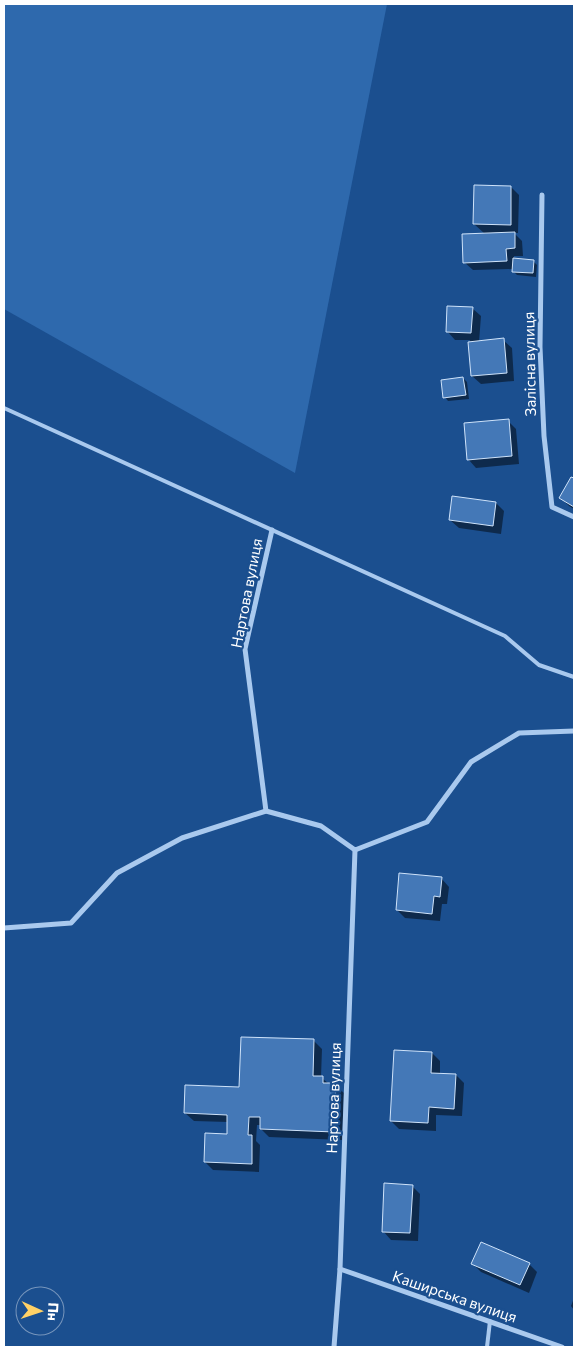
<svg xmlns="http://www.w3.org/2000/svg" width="578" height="1351" viewBox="0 0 578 1351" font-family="Commissioner,sans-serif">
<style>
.green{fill:#2e69ad}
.shadow{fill:#0007}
.building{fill:#4478b7;stroke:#cfe3fa}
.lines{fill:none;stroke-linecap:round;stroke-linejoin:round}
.service{stroke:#a9c9ee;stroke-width:4}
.minor{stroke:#a9c9ee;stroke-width:5}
.labels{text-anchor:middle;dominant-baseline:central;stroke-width:4.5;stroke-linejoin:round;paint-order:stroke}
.street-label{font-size:15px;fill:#fff;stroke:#1b4f8f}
</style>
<rect width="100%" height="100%" fill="#1b4f8f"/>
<polygon class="green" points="4,4 387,4 295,473 4,309"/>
<g class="shadow">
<polygon points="511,187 519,195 518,233 514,233 522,241 523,256 514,256 514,259 533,261 537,265 536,277 517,275 513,271 514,269 473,270 464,262 485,234 474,224"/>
<polygon points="472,308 481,316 479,342 503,340 512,348 514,381 481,384 472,376 470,340 455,340 447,331"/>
<polygon points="463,378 467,382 469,399 448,401 445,397"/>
<polygon points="508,421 516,429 519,464 476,468 468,459"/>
<polygon points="572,479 574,480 574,509 569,506 561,498"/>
<polygon points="496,503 504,511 501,534 459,528 450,520"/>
<polygon points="441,878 449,887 447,904 442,904 440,921 405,918 397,910"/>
<polygon points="313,1040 322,1049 321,1077 322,1078 329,1084 335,1085 344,1093 342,1140 269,1137 261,1129 261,1125 257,1125 256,1141 260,1145 259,1172 213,1170 205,1162 228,1135 228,1122 194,1121 185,1113 241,1088"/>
<polygon points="432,1053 440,1061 440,1074 456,1075 464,1083 462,1116 436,1115 436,1131 399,1129 391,1121"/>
<polygon points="412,1186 420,1194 418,1241 391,1240 383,1231"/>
<polygon points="473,1264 529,1264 537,1272 529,1293 481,1272"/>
<polygon points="574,1298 574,1310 571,1306"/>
</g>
<g class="building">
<polygon points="474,185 511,186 511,225 473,224"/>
<polygon points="515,232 515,248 506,249 507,261 463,263 462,234"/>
<polygon points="513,258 534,260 533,273 512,272"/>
<polygon points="447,306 473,307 471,333 446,332"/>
<polygon points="504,338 507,373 471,376 468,342"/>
<polygon points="463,377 466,395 443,398 441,380"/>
<polygon points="509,419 512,456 467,460 464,423"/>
<polygon points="571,477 574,478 574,507 559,498"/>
<polygon points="452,496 496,502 493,526 449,520"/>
<polygon points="399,873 442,877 440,897 434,896 432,914 396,910"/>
<polygon points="241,1037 314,1039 313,1076 323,1076 323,1083 336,1083 334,1132 260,1129 260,1117 249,1117 248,1135 252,1135 252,1164 204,1162 205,1133 227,1134 227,1115 184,1113 185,1085 239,1087"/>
<polygon points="394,1050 432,1052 431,1073 456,1074 454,1109 429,1107 428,1123 390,1121"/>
<polygon points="384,1183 413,1185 410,1233 382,1232"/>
<polygon points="481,1242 530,1263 520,1285 471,1264"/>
</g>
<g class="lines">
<g class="service">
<polyline points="4,408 505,636 539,665 574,677"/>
<polyline points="487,1347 490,1321"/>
</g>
<g class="minor">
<polyline points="542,195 540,347 544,436 552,507 574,517"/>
<polyline points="266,811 245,649 272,530"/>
<polyline points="4,928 71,923 117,873 182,838 266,811 321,826 355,850 427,822 471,762 519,733 574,731"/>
<polyline points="340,1269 562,1347"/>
<polyline points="334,1347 340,1269 355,850"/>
</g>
</g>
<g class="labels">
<g class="street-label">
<text transform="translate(529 364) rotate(-91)">Залісна вулиця</text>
<text transform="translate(246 593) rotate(-79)">Нартова вулиця</text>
<text transform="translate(333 1098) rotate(-88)">Нартова вулиця</text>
<text transform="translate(455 1296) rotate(19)">Каширська вулиця</text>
</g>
</g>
<rect width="578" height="1351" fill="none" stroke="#ffffff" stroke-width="10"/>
<g transform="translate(40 1311) rotate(93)"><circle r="24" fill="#1b4f8f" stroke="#7695bc"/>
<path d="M0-4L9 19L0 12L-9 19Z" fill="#ffd166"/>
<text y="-8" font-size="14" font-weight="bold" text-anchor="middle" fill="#ffffff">Пн</text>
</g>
</svg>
